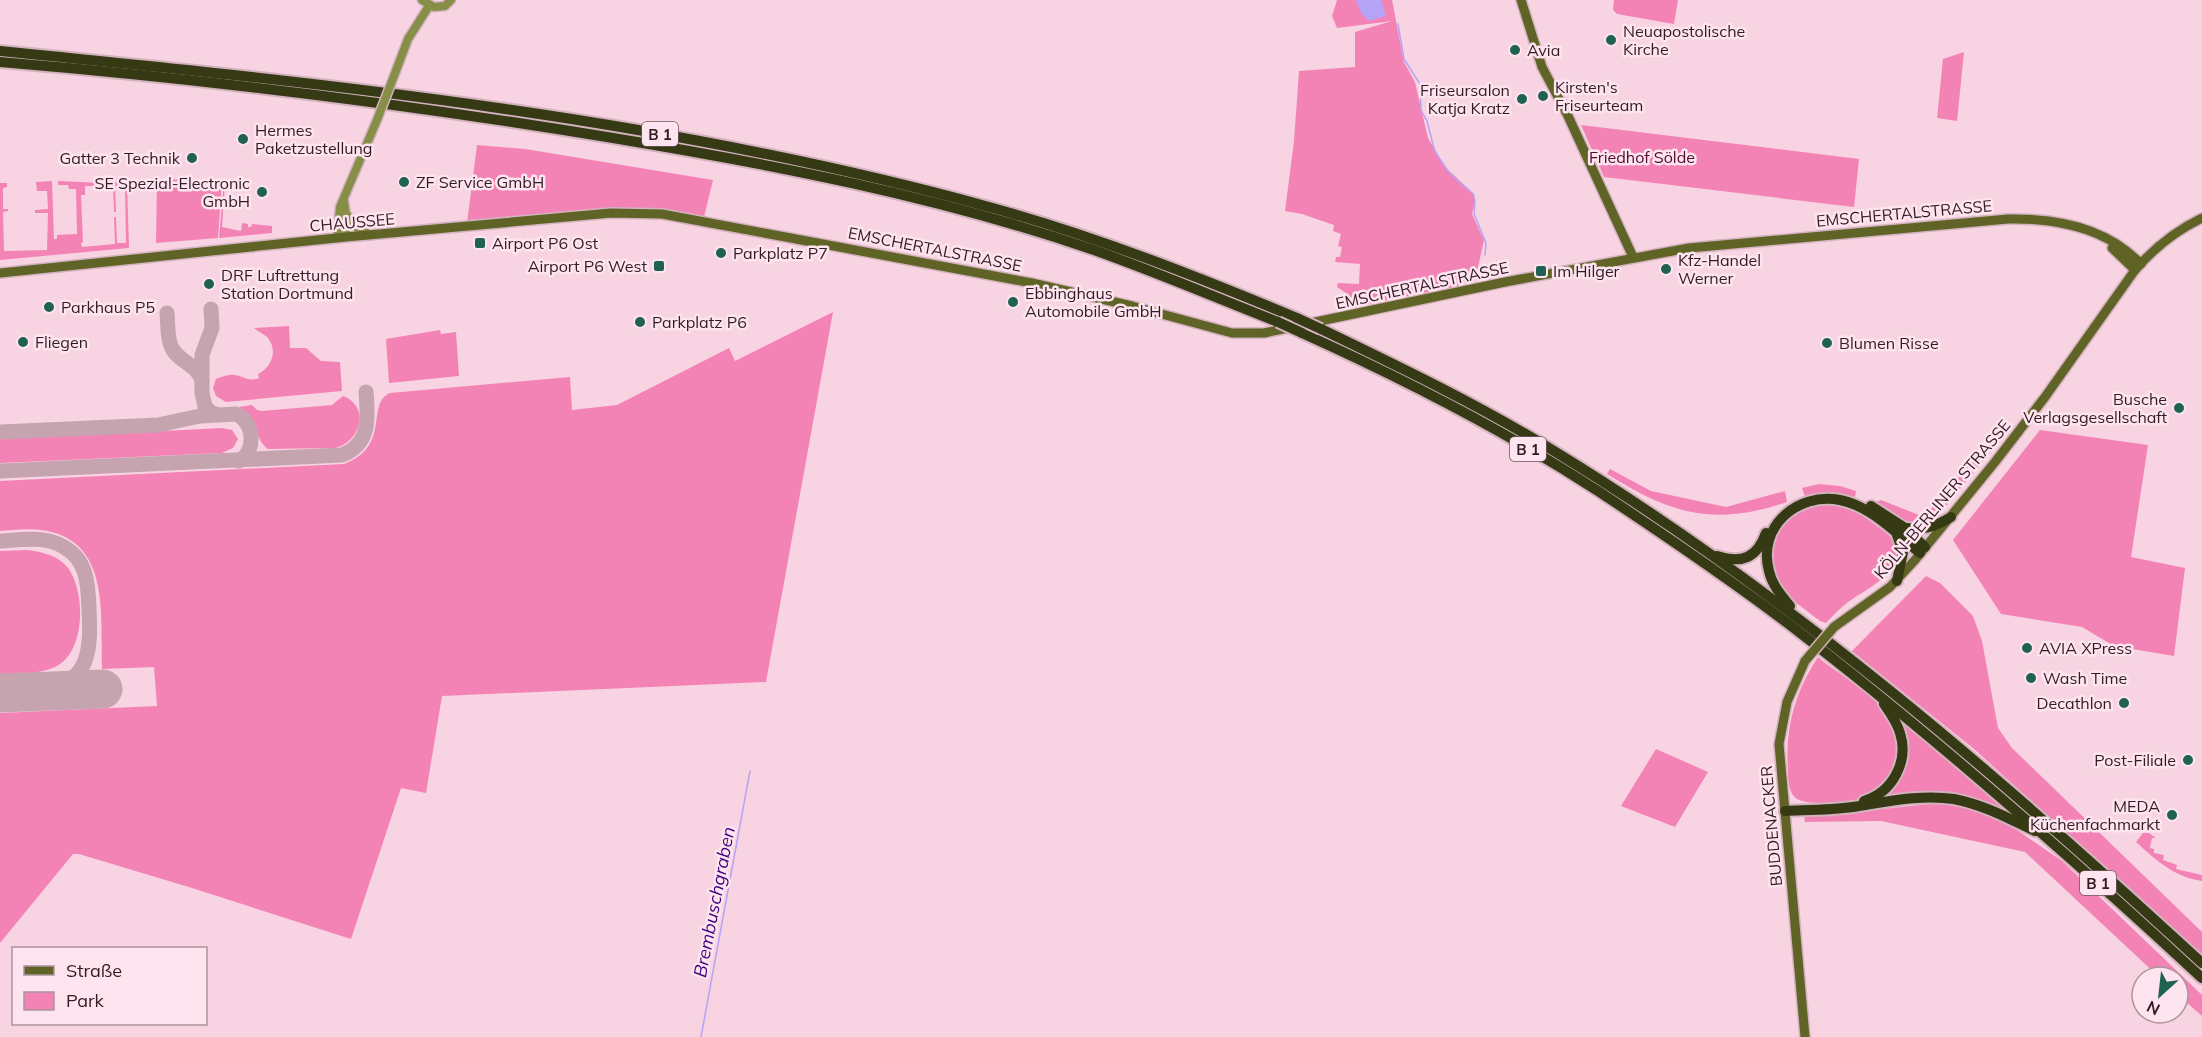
<svg xmlns="http://www.w3.org/2000/svg" width="2202" height="1037" viewBox="0 0 2202 1037" font-family="Mulish,sans-serif">
<style>
.green{fill:#f483b5}
.water{fill:#b5a3f6}
.lines{fill:none;stroke-linecap:round;stroke-linejoin:round}
.stream{stroke:#b5a3f6;stroke-width:1.5}
.taxiway{stroke:#c5a4b0;stroke-width:15}
.runway{stroke:#c5a4b0;stroke-width:39}
.tertiary-casing{stroke:#d4b2bf;stroke-width:11}
.secondary-casing{stroke:#d4b2bf;stroke-width:12}
.trunk-casing{stroke:#d4b2bf;stroke-width:14}
.tertiary{stroke:#878e48;stroke-width:8}
.secondary{stroke:#5f6426;stroke-width:9}
.trunk{stroke:#363a14;stroke-width:10}
.tertiary-bridge-casing{stroke:#d4b2bf;stroke-width:11;stroke-linecap:butt}
.secondary-bridge-casing{stroke:#d4b2bf;stroke-width:12;stroke-linecap:butt}
.trunk-bridge-casing{stroke:#d4b2bf;stroke-width:14;stroke-linecap:butt}
.tertiary-bridge{stroke:#878e48;stroke-width:8}
.secondary-bridge{stroke:#5f6426;stroke-width:9}
.trunk-bridge{stroke:#363a14;stroke-width:10}
.poi-dot{fill:#206252;stroke:#fde4ee;stroke-width:2}
.labels{text-anchor:middle;dominant-baseline:central;stroke-width:5;stroke-linejoin:round;paint-order:stroke}
.shield{fill:#fde4ee;stroke:#6e5761;stroke-width:1.5}
.shield-label{font-size:15px;font-weight:bold;fill:#311b24}
.poi-label{font-size:16px;fill:#311b24;stroke:#fde4ee;text-anchor:start}
.park-label{font-size:16px;fill:#510b31;stroke:#fde4ee}
.street-label{font-size:16px;fill:#311b24;stroke:#fde4ee}
.water-label{font-size:18px;font-style:italic;fill:#3c0080;stroke:#fde4ee}
</style>
<rect width="100%" height="100%" fill="#f8d3e1"/>
<g class="green">
<polygon points="1337,0 1392,0 1404,62 1415,82 1428,138 1446,168 1474,194 1475,201 1472,214 1484,240 1477,272 1478,279 1459,283 1459,286 1358,306 1346,293 1337,287 1338,283 1359,284 1360,264 1335,262 1336,257 1340,257 1342,247 1338,246 1341,234 1333,231 1334,225 1302,214 1285,211 1294,141 1299,71 1355,67 1355,32 1392,21 1337,28 1332,16"/>
<polygon points="1614,0 1678,0 1674,24 1617,14 1613,10"/>
<polygon points="1964,52 1957,121 1937,118 1943,59"/>
<polygon points="1581,125 1859,159 1854,207 1604,177"/>
<polygon points="477,145 525,149 713,180 704,217 656,209 625,209 467,223"/>
<polygon points="157,179 222,181 218,238 156,243"/>
<polygon points="52,181 54,239 57,239 57,235 77,234 76,189 69,189 68,185 58,185 58,181 102,183 102,186 85,186 85,195 81,195 83,242 81,243 82,247 115,244 114,217 116,217 117,243 126,243 125,185 115,186 116,212 114,212 113,186 108,185 108,182 127,182 129,248 0,260 0,183 7,183 7,187 3,188 3,209 8,209 8,211 3,212 4,251 47,250 48,213 35,213 35,210 48,209 47,191 37,191 36,182"/>
<polygon points="224,181 237,182 237,185 225,184 222,227 241,231 242,223 248,224 248,227 251,227 252,224 272,226 272,233 219,238"/>
<path d="M833,312L766,682L442,696L426,793L401,788L351,939L192,888L79,854H73L0,943V713L157,706L154,667L102,669C100,616 112,539 41,530C28,528 13,530 0,531V481L344,464C392,446 365,404 390,393L570,377L572,410L617,405L729,348L735,361Z"/>
<path d="M289,326L290,348H306L321,361L340,362L342,391L226,402L216,396L213,388L216,379C221,377 230,374 235,375C245,377 249,382 259,378L258,374C272,367 279,349 266,336C262,333 257,331 254,328Z"/>
<polygon points="440,330 441,334 456,332 459,376 389,383 386,339"/>
<path d="M343,396C371,406 360,443 335,448L268,449C253,438 258,416 239,407L252,405L257,410L262,411L332,405Z"/>
<polygon points="222,428 232,430 238,439 233,448 222,453 0,463 0,439"/>
<polygon points="2040,430 2148,445 2131,557 2185,568 2174,656 2114,646 2082,627 2001,614 1953,540"/>
<path d="M1975,458L1982,462L1933,522C1911,533 1892,515 1873,503L1881,500L1924,517Z"/>
<path d="M1610,469L1651,491L1726,507L1785,491L1787,502C1713,527 1671,514 1607,474Z"/>
<path d="M1819,484L1840,486L1856,491L1855,497C1837,492 1823,492 1805,497L1802,488Z"/>
<path d="M1808,503H1841L1857,511L1894,539C1910,574 1862,589 1842,607C1836,612 1831,618 1826,623L1820,621L1782,592L1774,577L1770,546L1783,520Z"/>
<path d="M27,550C42,552 58,555 68,568C86,592 86,653 55,667C38,675 18,673 0,674V551Z"/>
<polygon points="1926,576 1940,583 1973,616 1982,641 1998,728 2012,748 2202,932 2202,955 1974,749 1852,651"/>
<path d="M1818,657C1842,678 1880,695 1895,726C1908,756 1891,790 1861,799C1849,803 1836,803 1824,803C1816,803 1804,803 1797,799C1788,793 1788,779 1788,770C1785,728 1795,692 1818,657Z"/>
<polygon points="1897,717 2014,816 1983,803 1875,801 1900,773"/>
<polygon points="1656,749 1708,772 1675,827 1621,806"/>
<polygon points="1939,803 1981,811 2017,830 2062,861 2202,995 2202,1016 2178,995 2178,977 2159,977 2025,852 1881,821 1805,822 1804,813 1845,813"/>
<path d="M2143,833H2149L2156,838H2152L2150,848L2154,849V853L2164,855L2163,860L2177,865L2176,869L2202,875V881C2174,877 2156,860 2136,842Z"/>
</g>
<polygon class="water" points="1356,0 1381,0 1386,16 1369,21 1361,13"/>
<g class="lines">
<g class="stream">
<polyline points="1398,24 1404,59 1420,84 1421,110 1427,121 1435,152 1450,174 1473,194 1475,201 1474,214 1486,243 1485,255"/>
<polyline points="701,1037 750,771"/>
</g>
<g class="taxiway">
<polyline points="211,309 212,328 202,355 202,393 205,406 210,412 216,414"/>
<path d="M167,313C168,323 167,337 171,346C177,362 198,364 202,381"/>
<path d="M0,432L158,425L200,416L236,414C254,421 257,451 239,461"/>
<path d="M0,471L342,455C371,444 368,418 366,392"/>
<path d="M0,541C21,540 44,535 64,547C87,560 88,583 89,608C91,649 91,684 40,691"/>
</g>
<polyline class="runway" points="0,693 103,689"/>
<g class="tertiary-casing">
<g id="tertiary">
<polyline points="422,0 434,7 445,6 451,0"/>
<polyline points="394,76 408,39 429,6"/>
<polyline points="344,201 346,215 346,237"/>
<polyline points="347,215 357,228 371,235"/>
<polyline points="337,238 340,207 377,120"/>
</g>
</g>
<g class="secondary-casing">
<g id="secondary">
<polyline points="1521,0 1542,67 1568,116 1633,257"/>
<polyline points="2112,248 2135,270"/>
<polyline points="0,273 346,237 611,213 662,214 1032,283 1132,306 1232,333 1264,333 1293,327"/>
<path d="M1306,324L1505,282L1689,248L2008,219C2056,218 2107,228 2141,264"/>
<path d="M1834,627L1890,587L1915,560L1995,462L2045,397L2135,270C2154,248 2175,231 2202,218"/>
<polyline points="1805,1037 1779,744 1787,702 1805,661"/>
</g>
</g>
<g class="trunk-casing">
<g id="trunk">
<path d="M0,51C332,84 667,118 989,207C1095,236 1196,276 1297,318"/>
<path d="M0,62C203,79 406,104 607,137C771,164 937,196 1094,250C1156,272 1217,298 1278,322"/>
<path d="M1321,329C1400,367 1479,405 1554,451C1790,595 1999,776 2202,963"/>
<path d="M1302,333C1404,379 1504,430 1598,491C1663,534 1728,578 1790,625C1934,736 2069,855 2202,978"/>
<polyline points="1871,506 1905,528 1925,547"/>
<path d="M1907,528C1924,531 1936,526 1951,517"/>
<polyline points="1897,535 1903,552 1897,581"/>
<path d="M1717,556C1742,564 1757,558 1766,533"/>
<path d="M1790,606C1781,595 1772,585 1769,571C1757,527 1797,492 1840,500C1871,506 1897,534 1920,553"/>
<path d="M1864,801C1893,792 1909,761 1900,733C1897,722 1890,713 1884,704"/>
<path d="M1785,811C1807,810 1831,810 1853,807C1886,802 1920,794 1954,799C1984,805 2008,818 2035,831"/>
</g>
</g>
<use href="#tertiary" class="tertiary"/>
<use href="#secondary" class="secondary"/>
<use href="#trunk" class="trunk"/>
<g class="tertiary-bridge-casing">
<polyline id="tertiary-bridge" points="377,120 394,76"/>
</g>
<g class="secondary-bridge-casing">
<polyline id="secondary-bridge" points="1805,661 1834,627"/>
</g>
<g class="trunk-bridge-casing">
<g id="trunk-bridge">
<polyline points="1297,318 1321,329"/>
<polyline points="1278,322 1302,333"/>
</g>
</g>
<use href="#tertiary-bridge" class="tertiary-bridge"/>
<use href="#secondary-bridge" class="secondary-bridge"/>
<use href="#trunk-bridge" class="trunk-bridge"/>
</g>
<g class="poi-dot">
<circle cx="1611" cy="40" r="6"/>
<circle cx="1515" cy="50" r="6"/>
<circle cx="1543" cy="96" r="6"/>
<circle cx="1522" cy="99" r="6"/>
<circle cx="243" cy="139" r="6"/>
<circle cx="192" cy="158" r="6"/>
<circle cx="404" cy="182" r="6"/>
<circle cx="262" cy="192" r="6"/>
<rect x="474" y="237" width="12" height="12" rx="3"/>
<circle cx="721" cy="253" r="6"/>
<rect x="653" y="260" width="12" height="12" rx="3"/>
<circle cx="1666" cy="269" r="6"/>
<rect x="1535" y="265" width="12" height="12" rx="3"/>
<circle cx="209" cy="284" r="6"/>
<circle cx="1013" cy="302" r="6"/>
<circle cx="49" cy="307" r="6"/>
<circle cx="640" cy="322" r="6"/>
<circle cx="23" cy="342" r="6"/>
<circle cx="1827" cy="343" r="6"/>
<circle cx="2179" cy="408" r="6"/>
<circle cx="2027" cy="648" r="6"/>
<circle cx="2031" cy="678" r="6"/>
<circle cx="2124" cy="703" r="6"/>
<circle cx="2188" cy="760" r="6"/>
<circle cx="2172" cy="815" r="6"/>
</g>
<g class="labels">
<g class="shield">
<rect x="642" y="122" width="36" height="24" rx="4.5"/>
<rect x="1510" y="437" width="36" height="24" rx="4.5"/>
<rect x="2080" y="871" width="36" height="24" rx="4.5"/>
</g>
<g class="shield-label">
<text x="660" y="134">B 1</text>
<text x="1528" y="449">B 1</text>
<text x="2098" y="883">B 1</text>
</g>
<g class="poi-label">
<text x="1623" y="31">Neuapostolische<tspan x="1623" dy="18">Kirche</tspan></text>
<text x="1527" y="50">Avia</text>
<text x="1555" y="87">Kirsten's<tspan x="1555" dy="18">Friseurteam</tspan></text>
<text x="1510" y="90" text-anchor="end">Friseursalon<tspan x="1510" dy="18">Katja Kratz</tspan></text>
<text x="255" y="130">Hermes<tspan x="255" dy="18">Paketzustellung</tspan></text>
<text x="180" y="158" text-anchor="end">Gatter 3 Technik</text>
<text x="416" y="182">ZF Service GmbH</text>
<text x="250" y="183" text-anchor="end">SE Spezial-Electronic<tspan x="250" dy="18">GmbH</tspan></text>
<text x="492" y="243">Airport P6 Ost</text>
<text x="733" y="253">Parkplatz P7</text>
<text x="1678" y="260">Kfz-Handel<tspan x="1678" dy="18">Werner</tspan></text>
<text x="647" y="266" text-anchor="end">Airport P6 West</text>
<text x="1553" y="271">Im Hilger</text>
<text x="221" y="275">DRF Luftrettung<tspan x="221" dy="18">Station Dortmund</tspan></text>
<text x="1025" y="293">Ebbinghaus<tspan x="1025" dy="18">Automobile GmbH</tspan></text>
<text x="61" y="307">Parkhaus P5</text>
<text x="652" y="322">Parkplatz P6</text>
<text x="35" y="342">Fliegen</text>
<text x="1839" y="343">Blumen Risse</text>
<text x="2167" y="399" text-anchor="end">Busche<tspan x="2167" dy="18">Verlagsgesellschaft</tspan></text>
<text x="2039" y="648">AVIA XPress</text>
<text x="2043" y="678">Wash Time</text>
<text x="2112" y="703" text-anchor="end">Decathlon</text>
<text x="2176" y="760" text-anchor="end">Post-Filiale</text>
<text x="2160" y="806" text-anchor="end">MEDA<tspan x="2160" dy="18">Küchenfachmarkt</tspan></text>
</g>
<g class="park-label">
<text x="1642" y="157">Friedhof Sölde</text>
</g>
<g class="street-label">
<text transform="translate(1904 213) rotate(-5)">EMSCHERTALSTRASSE</text>
<text transform="translate(352 222) rotate(-5)">CHAUSSEE</text>
<text transform="translate(935 249) rotate(11)">EMSCHERTALSTRASSE</text>
<text transform="translate(1422 285) rotate(-12)">EMSCHERTALSTRASSE</text>
<text transform="translate(1942 499) rotate(-50)">KÖLN-BERLINER STRASSE</text>
<text transform="translate(1771 826) rotate(-95)">BUDDENACKER</text>
</g>
<g class="water-label">
<text transform="translate(714 902) rotate(-79)">Brembuschgraben</text>
</g>
</g>
<rect x="12" y="947" width="195" height="78" fill="#fde4ee" stroke="#ab949d" stroke-width="1.5"/>
<rect x="24" y="966" width="30" height="9" fill="#5f6426" stroke="#ab949d" stroke-width="1.5"/>
<text x="66" y="977" font-size="18" fill="#311b24">Straße</text>
<rect x="24" y="992" width="30" height="18" fill="#f483b5" stroke="#ab949d" stroke-width="1.5"/>
<text x="66" y="1007" font-size="18" fill="#311b24">Park</text>
<g transform="translate(2160 995) rotate(207)"><circle r="28" fill="#fde4ee" stroke="#ab949d" stroke-width="1.5"/>
<path d="M0-4.5L10 22L0 15L-10 22Z" fill="#206252"/>
<text y="-9" font-size="16" font-weight="bold" text-anchor="middle" fill="#311b24">N</text>
</g>
</svg>
